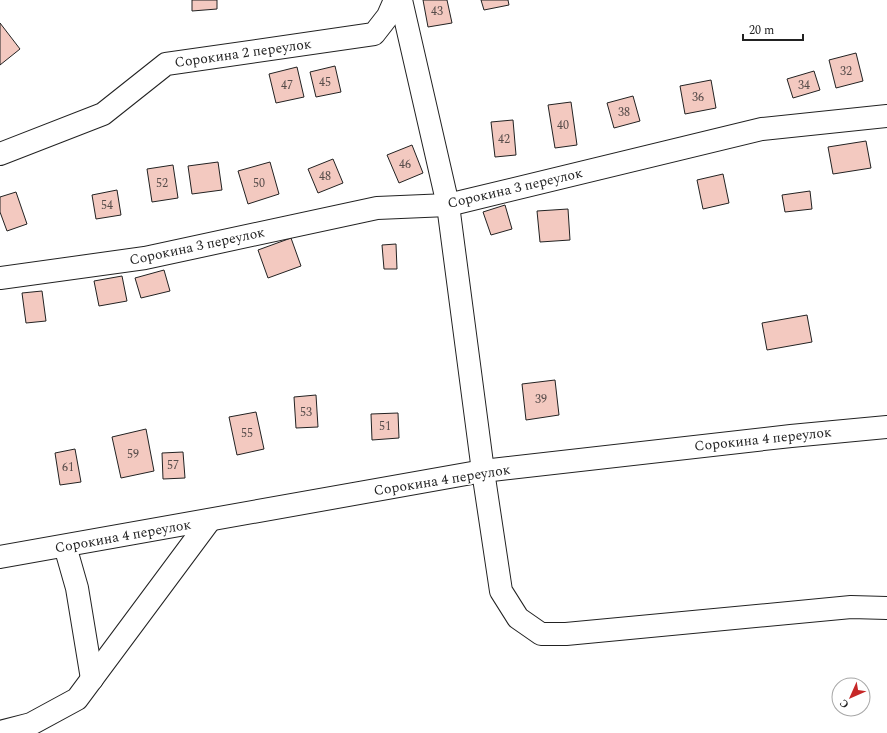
<svg xmlns="http://www.w3.org/2000/svg" width="887" height="733" viewBox="0 0 887 733" font-family="Spectral,serif">
<style>
.building{fill:#f3c9c0;stroke:#222}
.lines{fill:none;stroke-linecap:round;stroke-linejoin:round}
.minor-casing{stroke:#222;stroke-width:24}
.minor{stroke:#fff;stroke-width:22}
.labels{text-anchor:middle;dominant-baseline:central;stroke-width:3;stroke-linejoin:round;paint-order:stroke}
.number-label{font-size:12px;fill:#564c4a}
.street-label{font-size:14px;fill:#222;stroke:#fff}
</style>
<rect width="100%" height="100%" fill="#fff"/>
<g class="building">
<polygon points="192,0 217,0 217,9 192,11"/>
<polygon points="423,0 447,0 452,23 428,27"/>
<polygon points="481,0 508,0 509,5 484,10"/>
<polygon points="0,23 20,49 0,65"/>
<polygon points="856,53 863,81 836,88 829,60"/>
<polygon points="335,66 341,92 316,97 310,72"/>
<polygon points="297,67 304,97 276,103 269,74"/>
<polygon points="814,71 820,90 793,98 787,79"/>
<polygon points="711,80 716,108 685,114 680,86"/>
<polygon points="633,96 640,121 614,128 607,103"/>
<polygon points="571,102 577,145 555,148 548,105"/>
<polygon points="513,120 516,155 495,157 491,122"/>
<polygon points="866,141 871,168 833,174 828,147"/>
<polygon points="412,145 423,173 399,183 387,155"/>
<polygon points="333,159 343,183 318,193 308,169"/>
<polygon points="218,162 222,190 192,194 188,166"/>
<polygon points="270,162 279,194 248,204 238,171"/>
<polygon points="173,165 178,198 152,202 147,169"/>
<polygon points="723,174 729,203 703,209 697,180"/>
<polygon points="117,190 121,215 96,219 92,195"/>
<polygon points="810,191 812,209 785,212 782,195"/>
<polygon points="16,192 27,224 7,231 0,212 0,197"/>
<polygon points="505,205 512,229 491,235 483,212"/>
<polygon points="568,209 570,240 540,242 537,211"/>
<polygon points="291,238 301,266 268,278 258,250"/>
<polygon points="396,244 397,269 384,269 382,245"/>
<polygon points="164,270 170,291 141,298 135,278"/>
<polygon points="122,276 127,301 99,306 94,281"/>
<polygon points="42,291 46,321 26,323 22,293"/>
<polygon points="807,315 812,342 767,350 762,323"/>
<polygon points="555,380 559,415 526,420 522,384"/>
<polygon points="316,395 318,427 296,428 294,397"/>
<polygon points="256,412 264,449 237,455 229,417"/>
<polygon points="398,413 399,438 372,440 371,414"/>
<polygon points="146,429 154,471 121,478 112,437"/>
<polygon points="75,449 81,482 60,485 55,453"/>
<polygon points="183,452 185,478 163,479 162,453"/>
</g>
<g class="lines">
<g class="minor-casing">
<g id="minor">
<polyline points="401,0 448,205 483,471 501,591 518,618 541,634 566,634 851,607 887,608"/>
<polyline points="0,154 103,114 166,64 374,34 388,16 395,0"/>
<polyline points="0,278 145,258 377,208 448,205 762,129 887,116"/>
<polyline points="65,546 77,588 92,679"/>
<polyline points="0,557 483,471 791,436 887,427"/>
<polyline points="0,732 31,724 77,699 210,520"/>
</g>
</g>
<use href="#minor" class="minor"/>
</g>
<g class="labels">
<g class="number-label">
<text x="437" y="11">43</text>
<text x="846" y="71">32</text>
<text x="325" y="82">45</text>
<text x="287" y="85">47</text>
<text x="804" y="85">34</text>
<text x="698" y="97">36</text>
<text x="624" y="112">38</text>
<text x="563" y="125">40</text>
<text x="504" y="139">42</text>
<text x="405" y="164">46</text>
<text x="325" y="176">48</text>
<text x="162" y="183">52</text>
<text x="259" y="183">50</text>
<text x="107" y="205">54</text>
<text x="541" y="399">39</text>
<text x="306" y="412">53</text>
<text x="385" y="426">51</text>
<text x="247" y="433">55</text>
<text x="133" y="454">59</text>
<text x="173" y="465">57</text>
<text x="68" y="467">61</text>
</g>
<g class="street-label">
<text transform="translate(243 53) rotate(-8)">Сорокина 2 переулок</text>
<text transform="translate(515 188) rotate(-13)">Сорокина 3 переулок</text>
<text transform="translate(197 246) rotate(-12)">Сорокина 3 переулок</text>
<text transform="translate(763 439) rotate(-6)">Сорокина 4 переулок</text>
<text transform="translate(442 480) rotate(-9)">Сорокина 4 переулок</text>
<text transform="translate(123 536) rotate(-10)">Сорокина 4 переулок</text>
</g>
</g>
<g transform="translate(851 697) rotate(225)"><circle r="19" fill="#ffffff" stroke="#a7a7a7"/>
<path d="M0-3L7 15L0 10L-7 15Z" fill="#c62828"/>
<text y="-6" font-size="11" font-weight="bold" text-anchor="middle" fill="#222222">С</text>
</g>
<path d="M743 34v6h60v-6" fill="none" stroke="#222222" stroke-width="2"/>
<text x="749" y="34" font-size="12" fill="#222222" stroke="#ffffff" stroke-width="3" paint-order="stroke">20 m</text>
</svg>
